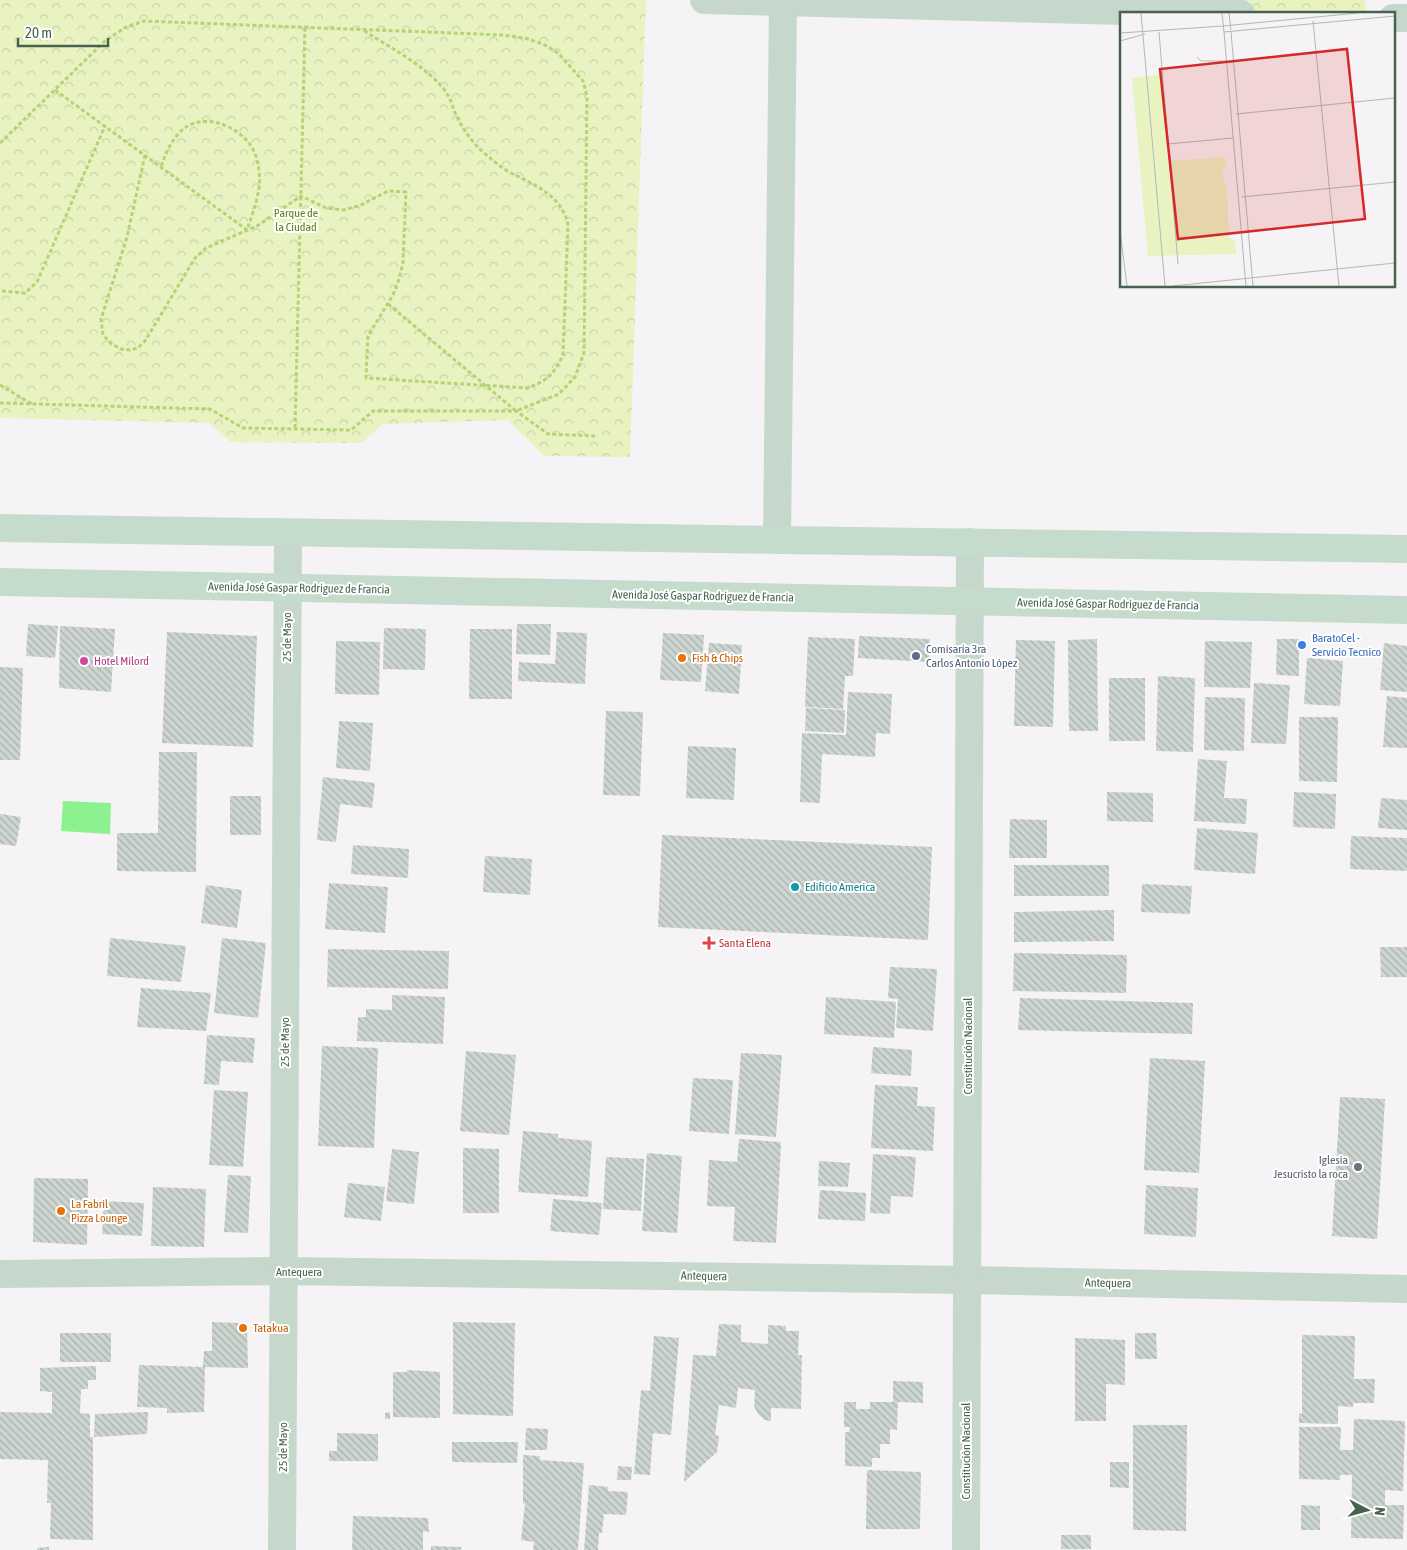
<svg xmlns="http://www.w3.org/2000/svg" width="1407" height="1550" viewBox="0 0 1407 1550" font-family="'Asap Condensed',sans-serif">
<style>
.forest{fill:url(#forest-crowns)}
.water{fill:#8cf28f}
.building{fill:url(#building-back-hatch)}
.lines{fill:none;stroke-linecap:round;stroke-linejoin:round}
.path{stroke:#b5d377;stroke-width:3;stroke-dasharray:4 2.5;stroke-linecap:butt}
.street{stroke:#c6d8cb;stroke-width:28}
.secondary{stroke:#c5dccd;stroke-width:28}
.shop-dot{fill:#3f7fe0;stroke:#fff;stroke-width:2}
.service-dot{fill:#5c6f8a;stroke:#fff;stroke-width:2}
.food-dot{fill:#e8710a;stroke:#fff;stroke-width:2}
.hotel-dot{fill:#d1479c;stroke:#fff;stroke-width:2}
.culture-dot{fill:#0f9aa8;stroke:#fff;stroke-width:2}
.health-dot{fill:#e0444e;stroke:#fff;stroke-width:2}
.worship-dot{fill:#6b7280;stroke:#fff;stroke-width:2}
.labels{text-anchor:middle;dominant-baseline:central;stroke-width:4;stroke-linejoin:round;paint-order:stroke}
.park-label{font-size:12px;fill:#5c7e13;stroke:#fff}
.street-label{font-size:12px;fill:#496250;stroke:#fff}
.shop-label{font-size:12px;fill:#366cbe;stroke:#fff;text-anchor:start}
.service-label{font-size:12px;fill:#4e5e75;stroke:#fff;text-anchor:start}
.food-label{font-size:12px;fill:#c56008;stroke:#fff;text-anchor:start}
.hotel-label{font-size:12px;fill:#b23c85;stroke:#fff;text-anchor:start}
.culture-label{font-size:12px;fill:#0d838f;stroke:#fff;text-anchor:start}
.health-label{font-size:12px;fill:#be3a42;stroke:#fff;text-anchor:start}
.worship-label{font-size:12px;fill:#5b616d;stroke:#fff;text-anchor:end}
.inset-road{fill:none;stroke:#b0b9b3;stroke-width:1}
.view{fill:#d62828;fill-opacity:0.15;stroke:#d62828;stroke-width:2.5}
.inset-edge{fill:none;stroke:#496250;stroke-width:2.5}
</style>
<defs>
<pattern id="forest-crowns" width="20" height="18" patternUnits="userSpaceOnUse" patternTransform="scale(1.25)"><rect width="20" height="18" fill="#e9f3c1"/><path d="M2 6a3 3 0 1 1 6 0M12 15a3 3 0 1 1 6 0" fill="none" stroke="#c9d3a8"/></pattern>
<pattern id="building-back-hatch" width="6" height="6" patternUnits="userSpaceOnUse" patternTransform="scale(1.25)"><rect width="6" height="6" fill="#cdd5d0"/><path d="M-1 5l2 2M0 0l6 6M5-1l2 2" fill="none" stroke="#a8b0ab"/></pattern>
</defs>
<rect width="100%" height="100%" fill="#f5f3f5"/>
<g class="forest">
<polygon points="0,0 646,0 630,457 544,456 508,420 383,424 361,443 231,442 209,423 0,418"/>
<polygon points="972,0 1365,0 1366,14 1292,14"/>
</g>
<polygon class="water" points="63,801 111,803 110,834 61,831"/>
<g class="building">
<polygon points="28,624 58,626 55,658 26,656"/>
<polygon points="517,624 551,624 550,655 516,654"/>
<polygon points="60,626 115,629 111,692 59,688"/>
<polygon points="384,628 426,629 425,670 383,669"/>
<polygon points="470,629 512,629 512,699 469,699"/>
<polygon points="167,632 257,636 253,747 162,743"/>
<polygon points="557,632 587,633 585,684 518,681 519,662 555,664"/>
<polygon points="663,633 704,635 701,682 660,680"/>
<polygon points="859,636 930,639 929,662 858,658"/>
<polygon points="808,637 855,639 853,676 845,676 843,709 805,707"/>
<polygon points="1097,639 1098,731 1069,731 1068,640"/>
<polygon points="1277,639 1299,639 1299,676 1276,675"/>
<polygon points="1016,640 1055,641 1053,727 1014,726"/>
<polygon points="336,641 380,642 379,695 335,694"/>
<polygon points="1205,641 1252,642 1250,688 1204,687"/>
<polygon points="709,643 742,645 739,694 705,691"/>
<polygon points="1384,643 1407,646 1407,692 1380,690"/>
<polygon points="1307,658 1343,661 1340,706 1304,704"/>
<polygon points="0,667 23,668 20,760 0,760"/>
<polygon points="1158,676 1195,678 1193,752 1156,751"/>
<rect x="1109" y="678" width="36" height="63"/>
<polygon points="1254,683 1290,685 1286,744 1251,743"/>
<polygon points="848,692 892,694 890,734 876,733 875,757 822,754 820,803 800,802 802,733 846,735"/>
<polygon points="1387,696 1407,698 1407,748 1383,747"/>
<polygon points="1205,697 1245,698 1244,751 1204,750"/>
<polygon points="806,708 845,710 844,733 805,731"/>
<polygon points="606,711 643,712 640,796 603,795"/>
<polygon points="1299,717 1338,717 1337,782 1299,781"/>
<polygon points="339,721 373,723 370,771 336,768"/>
<polygon points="688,746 736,748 734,800 686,798"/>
<polygon points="159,752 197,752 196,872 117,871 117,833 158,833"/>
<polygon points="1198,759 1227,761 1224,798 1247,799 1246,824 1194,821"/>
<polygon points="323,777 375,783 372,808 340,804 336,842 317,840"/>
<polygon points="1107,792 1153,793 1153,822 1107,821"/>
<polygon points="1294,792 1336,794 1335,829 1293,827"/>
<rect x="230" y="796" width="31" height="39"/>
<polygon points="1381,798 1407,800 1407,830 1378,828"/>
<polygon points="0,814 21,817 16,846 0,844"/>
<polygon points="1010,819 1047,820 1047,858 1009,858"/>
<polygon points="1197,828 1258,833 1255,874 1194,870"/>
<polygon points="662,835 932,847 928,940 658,927"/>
<polygon points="1351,836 1407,838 1407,871 1350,869"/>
<polygon points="353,845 409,849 408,878 351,874"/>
<polygon points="485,856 532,859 530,895 483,892"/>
<rect x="1014" y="865" width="95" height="31"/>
<polygon points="329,883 388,887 385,933 325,929"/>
<polygon points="1142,884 1192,886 1190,914 1141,912"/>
<polygon points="206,885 242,890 237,928 201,923"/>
<polygon points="1114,910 1114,941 1014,942 1014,912"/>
<polygon points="110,938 186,946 181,982 107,976"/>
<polygon points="222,938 266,943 258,1018 214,1013"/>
<polygon points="1380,947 1407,947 1407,977 1381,977"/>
<polygon points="328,949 449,951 448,989 327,987"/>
<polygon points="1014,953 1127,955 1126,993 1013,991"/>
<polygon points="890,967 937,969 933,1031 896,1028 898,999 888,998"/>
<polygon points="141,988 211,993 206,1031 137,1027"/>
<polygon points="392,995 445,997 443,1044 357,1041 358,1017 366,1017 366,1009 392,1010"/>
<polygon points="826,997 896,1002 894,1038 824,1034"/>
<polygon points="1020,998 1193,1003 1192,1034 1018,1030"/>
<polygon points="207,1035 255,1038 253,1063 221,1061 219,1085 204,1084"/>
<polygon points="322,1046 378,1048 374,1148 318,1146"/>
<polygon points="873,1047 912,1050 911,1076 871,1073"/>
<polygon points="466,1051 516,1055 509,1135 460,1131"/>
<polygon points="741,1053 782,1055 776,1137 735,1134"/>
<polygon points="1150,1058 1205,1061 1199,1173 1144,1170"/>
<polygon points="693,1078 733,1080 729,1134 689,1131"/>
<polygon points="875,1085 918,1087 917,1106 935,1107 933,1151 871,1148"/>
<polygon points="214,1090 248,1092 243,1167 209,1165"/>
<polygon points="1340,1097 1385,1099 1377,1239 1332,1236"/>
<polygon points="523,1131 558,1134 558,1138 592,1141 588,1197 518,1192"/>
<polygon points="739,1139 781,1142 776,1243 733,1241 735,1207 707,1206 709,1160 737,1162"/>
<polygon points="463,1148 499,1149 499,1213 463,1213"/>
<polygon points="392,1149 419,1152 414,1204 386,1201"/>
<polygon points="647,1153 682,1156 677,1233 642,1231"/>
<polygon points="873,1154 916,1157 913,1197 891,1196 890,1214 870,1213"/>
<polygon points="606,1157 644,1159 641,1211 603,1209"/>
<polygon points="819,1161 850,1163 848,1187 818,1186"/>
<polygon points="228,1175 251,1176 248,1233 224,1232"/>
<polygon points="34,1178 88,1179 87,1245 33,1242"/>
<polygon points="348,1183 385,1187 381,1221 344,1217"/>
<polygon points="1146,1185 1198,1188 1196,1237 1144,1234"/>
<polygon points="153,1187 206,1189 204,1247 151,1246"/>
<polygon points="820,1190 866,1193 865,1221 818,1219"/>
<polygon points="553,1199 602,1203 599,1235 550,1231"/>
<polygon points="104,1201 144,1203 142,1236 102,1234"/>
<polygon points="212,1322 238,1323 247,1329 248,1368 203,1367 204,1351 212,1351"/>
<polygon points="453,1322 515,1323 513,1416 453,1414"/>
<polygon points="719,1324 741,1325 741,1342 768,1344 768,1325 786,1326 786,1331 799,1331 798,1355 802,1355 801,1409 771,1408 771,1421 765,1420 758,1414 754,1406 755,1390 738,1388 736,1408 719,1405 715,1435 719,1436 717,1452 684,1482 693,1355 716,1356"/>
<rect x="60" y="1333" width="51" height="29"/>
<polygon points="1135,1333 1156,1333 1157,1359 1135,1359"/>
<polygon points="1302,1335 1355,1336 1354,1379 1375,1379 1374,1403 1353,1403 1353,1407 1338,1406 1338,1424 1299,1423 1299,1413 1302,1414"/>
<polygon points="654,1336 679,1338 671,1435 653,1433 650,1475 634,1474 641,1390 650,1391"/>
<polygon points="1075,1338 1125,1340 1125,1385 1106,1384 1106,1421 1075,1421"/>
<polygon points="139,1365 205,1367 204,1412 167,1413 167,1408 137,1407"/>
<polygon points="96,1366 96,1380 88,1380 88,1389 81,1389 80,1413 90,1414 90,1437 93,1437 93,1540 50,1539 51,1503 47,1503 48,1460 0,1459 0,1412 52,1413 52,1392 40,1391 40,1368"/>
<polygon points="407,1370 440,1372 440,1418 393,1417 393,1372 407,1372"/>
<polygon points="893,1381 923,1382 923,1403 898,1402 897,1430 890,1429 890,1444 880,1444 880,1458 872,1458 872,1467 845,1466 845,1432 849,1432 850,1427 844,1427 844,1402 856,1402 856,1409 870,1409 870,1402 893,1402"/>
<polygon points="148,1412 147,1434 94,1437 95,1414"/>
<polygon points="390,1412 390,1419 385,1419 385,1413"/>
<polygon points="1354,1419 1405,1421 1403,1491 1385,1490 1385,1505 1404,1505 1403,1539 1351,1538 1352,1475 1340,1475 1340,1480 1299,1479 1299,1427 1341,1427 1340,1450 1353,1450"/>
<polygon points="1133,1425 1187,1425 1186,1531 1133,1530"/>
<polygon points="526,1428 548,1429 547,1450 525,1450"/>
<polygon points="337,1433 378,1434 378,1461 329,1461 329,1451 337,1451"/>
<polygon points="452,1442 518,1442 517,1463 452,1462"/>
<polygon points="523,1455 540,1456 540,1460 584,1463 578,1550 533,1550 534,1542 521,1540 525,1503 523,1504"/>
<polygon points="1110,1462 1129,1462 1129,1488 1110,1487"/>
<polygon points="618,1466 632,1467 631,1480 617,1480"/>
<polygon points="867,1470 921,1472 920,1529 866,1529"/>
<polygon points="589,1485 608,1487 608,1491 628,1492 626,1515 604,1514 602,1533 599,1533 598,1550 584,1550"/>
<polygon points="1301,1505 1320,1506 1320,1530 1301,1530"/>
<polygon points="353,1516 428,1518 429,1532 423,1531 423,1550 352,1550"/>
<rect x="1061" y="1535" width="30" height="14"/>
<polygon points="431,1546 461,1547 461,1550 431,1550"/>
<polygon points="49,1547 49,1550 37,1550 37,1548"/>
</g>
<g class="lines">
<g class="path">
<path d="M55,90L247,230C253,212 262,190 259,171C258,161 255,151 249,143C232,122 198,112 179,133C170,143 165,155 161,167"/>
<polyline points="0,143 105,41 126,27 144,21 502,35 525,38 543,44 558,53 583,81 587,97 584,353 575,377 559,394 516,411 388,304"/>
<path d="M145,155L127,237L101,319L103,335L112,344L121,349L130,350L138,348L145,341L195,258L206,248L257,226L301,196L326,208L344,210L361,205L388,191L406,192L403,263L399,279L393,295L368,336L366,378L527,388C547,381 554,374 563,355L568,224C561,195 535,185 511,173C503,169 496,163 489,157C477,148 465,133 458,119C452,108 452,99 443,88C424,65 389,47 363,30"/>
<polyline points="2,291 25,293 37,282 105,126"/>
<polyline points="0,385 32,404"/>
<polyline points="0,403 210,409 243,428 351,430 373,411 516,411 548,434 595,436"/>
<polyline points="295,428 305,28"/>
</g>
<g class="street">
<polyline points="704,0 1241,14"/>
<polyline points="1393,18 1407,18"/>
<polyline points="777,540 783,2"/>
<polyline points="0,1274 284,1271 967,1280 1407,1289"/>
<polyline points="282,1550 288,534"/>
<polyline points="966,1550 970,542"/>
</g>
<g class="secondary">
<path d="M0,528C469,537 938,541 1407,549"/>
<polyline points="0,582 1407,610"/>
</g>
</g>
<circle class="shop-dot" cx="1302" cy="645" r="5"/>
<circle class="service-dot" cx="916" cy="656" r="5"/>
<g class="food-dot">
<circle cx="682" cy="658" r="5"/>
<circle cx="61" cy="1211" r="5"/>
<circle cx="243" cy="1328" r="5"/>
</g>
<circle class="hotel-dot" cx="84" cy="661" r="5"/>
<circle class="culture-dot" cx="795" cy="887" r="5"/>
<path class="health-dot" d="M706.5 935.5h5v5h5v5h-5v5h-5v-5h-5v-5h5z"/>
<circle class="worship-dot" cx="1358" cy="1167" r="5"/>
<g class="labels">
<g class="park-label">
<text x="296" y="213">Parque de<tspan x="296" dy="14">la Ciudad</tspan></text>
</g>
<g class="street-label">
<text transform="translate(299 588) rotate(1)">Avenida José Gaspar Rodríguez de Francia</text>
<text transform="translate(703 596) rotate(1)">Avenida José Gaspar Rodríguez de Francia</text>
<text transform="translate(1108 604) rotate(1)">Avenida José Gaspar Rodríguez de Francia</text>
<text transform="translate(287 637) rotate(-90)">25 de Mayo</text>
<text transform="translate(285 1042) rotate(-90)">25 de Mayo</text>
<text transform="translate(968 1046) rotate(-90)">Constitución Nacional</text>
<text x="299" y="1272">Antequera</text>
<text transform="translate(704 1276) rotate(1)">Antequera</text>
<text transform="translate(1108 1283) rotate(1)">Antequera</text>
<text transform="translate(283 1447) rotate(-90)">25 de Mayo</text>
<text transform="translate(966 1451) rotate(-90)">Constitución Nacional</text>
</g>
<g class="shop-label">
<text x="1312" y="638">BaratoCel -<tspan x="1312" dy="14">Servicio Tecnico</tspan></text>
</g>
<g class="service-label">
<text x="926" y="649">Comisaría 3ra<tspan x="926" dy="14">Carlos Antonio López</tspan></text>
</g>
<g class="food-label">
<text x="692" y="658">Fish &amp; Chips</text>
<text x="71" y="1204">La Fabril<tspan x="71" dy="14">Pizza Lounge</tspan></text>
<text x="253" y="1328">Tatakua</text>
</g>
<g class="hotel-label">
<text x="94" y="661">Hotel Milord</text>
</g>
<g class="culture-label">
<text x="805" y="887">Edificio America</text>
</g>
<g class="health-label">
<text x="719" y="943">Santa Elena</text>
</g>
<g class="worship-label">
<text x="1348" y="1160">Iglesia<tspan x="1348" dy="14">Jesucristo la roca</tspan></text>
</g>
</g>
<g transform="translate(1120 12)">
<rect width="275" height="275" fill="#f5f3f5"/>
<path d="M43,62L48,149L105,145L106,155L102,160L107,178L109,225L115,229L116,242L28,244L12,66Z" fill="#e9f3c1"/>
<path class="inset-road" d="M21,1L45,274M102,1L104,20L275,4M109,1L111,18M193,9L219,274M103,14L238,1M39,20L58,252M104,20L126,274M111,20L133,274M0,21L103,14M0,29L25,22M77,45L81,49H106M116,102L275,86M48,132L113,126M122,185L275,170M0,219L7,274M53,274L275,251"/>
<path class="view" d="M227,37L245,207L58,227L40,57Z"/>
<rect width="275" height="275" class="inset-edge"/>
</g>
<g transform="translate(1367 1510) rotate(96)" stroke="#ffffff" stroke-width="4" paint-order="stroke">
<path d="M0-4L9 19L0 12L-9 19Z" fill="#496250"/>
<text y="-8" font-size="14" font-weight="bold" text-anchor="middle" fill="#496250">N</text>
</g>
<path d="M18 38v8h90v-8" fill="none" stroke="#496250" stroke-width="2.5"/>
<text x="25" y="38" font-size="15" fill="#496250" stroke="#ffffff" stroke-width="4" paint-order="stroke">20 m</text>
</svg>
